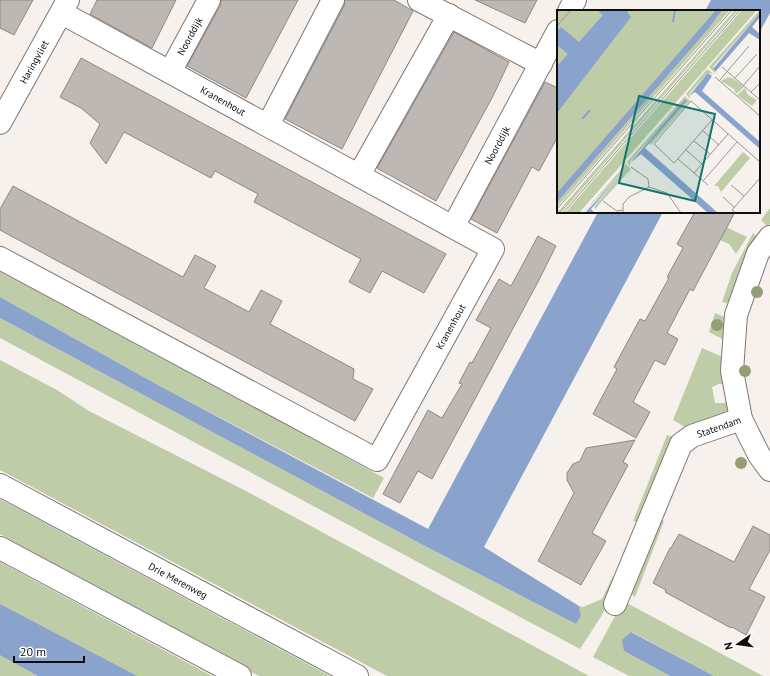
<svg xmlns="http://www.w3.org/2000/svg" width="770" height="676" viewBox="0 0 770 676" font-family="'PT Sans',sans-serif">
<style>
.green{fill:#becda7}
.water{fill:#8aa3cc}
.building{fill:#bdb8b3;stroke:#8e8985}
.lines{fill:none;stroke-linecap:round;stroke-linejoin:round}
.street-casing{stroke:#7c7773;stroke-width:24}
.highway-casing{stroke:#7c7773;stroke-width:24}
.street{stroke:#fff;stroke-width:22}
.highway{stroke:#fff;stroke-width:22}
.tree{fill:#959d75}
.labels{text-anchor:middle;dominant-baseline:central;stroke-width:4;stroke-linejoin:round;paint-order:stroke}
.street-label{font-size:10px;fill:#100e0d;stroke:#fff}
.inset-river{fill:none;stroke:#8aa3cc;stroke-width:2}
.inset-road{fill:none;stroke:#9a9693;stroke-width:1}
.view{fill:#0f766e;fill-opacity:0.15;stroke:#0f766e;stroke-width:2}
.inset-edge{fill:none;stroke:#100e0d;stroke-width:2}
</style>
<rect width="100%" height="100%" fill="#f6f1ec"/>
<g class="green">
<polygon points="770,208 770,224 768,227 761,220"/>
<polygon points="694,212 747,237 736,254 729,244 688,227"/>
<polygon points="753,233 759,239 731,304 722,302 732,273"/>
<polygon points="0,269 384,478 373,498 158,385 0,297"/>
<polygon points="715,313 729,319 726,341 709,332"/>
<polygon points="0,318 423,545 576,624 581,616 579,606 583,607 602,599 613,576 619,579 602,615 580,649 0,338"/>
<polygon points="702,348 725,358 726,384 719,384 712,387 715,403 729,403 730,415 690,430 673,420"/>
<polygon points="0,360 57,390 89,411 246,491 589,676 387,676 0,470"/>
<polygon points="667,435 675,438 639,522 633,521"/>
<polygon points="0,499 330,676 259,676 83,582 0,534"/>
<polygon points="658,518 664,521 635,597 630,593"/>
<polygon points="0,562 212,676 0,676"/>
<polygon points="625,602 763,676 714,676 632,632 624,651 670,676 629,676 593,657 621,605"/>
</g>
<g class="water">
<polygon points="711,0 770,0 770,13 759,33 759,11 705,11"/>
<polygon points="598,212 663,212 484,547 579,606 581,616 576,624 423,545 0,318 0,297 158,385 428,529"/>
<polygon points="0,604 137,676 38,676 0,655"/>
<polygon points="631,632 714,676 670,676 624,651 622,640"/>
</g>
<g class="building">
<polygon points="0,0 33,0 14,35 0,28"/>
<polygon points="97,0 176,0 152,48 90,14"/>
<polygon points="221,0 298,0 246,98 187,66 220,6"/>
<polygon points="345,0 394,0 413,11 342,149 285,119 344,6"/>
<polygon points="475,0 537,0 525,23"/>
<polygon points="454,32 509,62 493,96 436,201 377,168"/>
<polygon points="81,58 446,254 424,293 382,271 370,293 349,282 361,259 254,202 258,194 215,171 211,178 124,132 106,164 90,143 100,124 81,108 60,97"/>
<polygon points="545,82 558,88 558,136 539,171 532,167 497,233 471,219"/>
<polygon points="13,186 183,277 195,255 207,261 216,266 204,288 249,312 261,290 282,301 270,324 354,369 353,379 373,389 355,421 0,230 0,209"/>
<polygon points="695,212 735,212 693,291 690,289 667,333 678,339 665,365 655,360 633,402 650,412 636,438 593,414 617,369 614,367 640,319 645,321 669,278 667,277 683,248 677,244"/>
<polygon points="538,236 556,246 539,280 432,479 418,471 400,503 383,494 428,410 442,418 462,384 459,383 470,362 472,363 491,328 476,320 499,279 511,286"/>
<polygon points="635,440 623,462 628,465 592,533 606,541 581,585 538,561 574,493 567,480 567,473 573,464 580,461 586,448"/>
<polygon points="753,526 770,535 770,550 749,589 765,597 746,635 732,627 731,628 665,592 666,590 653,583 670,548 671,548 679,534 734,562"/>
</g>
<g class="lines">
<g class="street-casing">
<g id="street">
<polyline points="419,0 541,64"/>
<polyline points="569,11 575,0"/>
<path id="s1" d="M170,72L209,0"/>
<path id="s2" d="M0,123L68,0"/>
<polyline points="268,125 333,0"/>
<polyline points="359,175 449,15"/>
<path id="s3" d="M453,227L558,31"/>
<path id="s4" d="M0,258L377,460L493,249L62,13"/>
<polyline points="741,419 759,455 770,470"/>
<path id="s5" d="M615,604L681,444L692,436L741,419L732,371L736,315L758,253L770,237"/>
</g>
</g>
<g class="highway-casing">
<g id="highway">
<path id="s6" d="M0,485L357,676"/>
<polyline points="0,548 240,676"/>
</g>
</g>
<use href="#street" class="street"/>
<use href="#highway" class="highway"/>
</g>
<g class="tree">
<circle cx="757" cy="292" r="6"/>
<circle cx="717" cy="325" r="6"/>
<circle cx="745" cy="371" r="6"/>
<circle cx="741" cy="463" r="6"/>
</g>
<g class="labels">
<g class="street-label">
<text stroke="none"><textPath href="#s1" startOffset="41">Noorddijk</textPath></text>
<text stroke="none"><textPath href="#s2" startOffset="70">Haringvliet</textPath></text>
<text transform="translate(223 101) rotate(29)">Kranenhout</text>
<text stroke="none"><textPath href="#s3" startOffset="93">Noorddijk</textPath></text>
<text stroke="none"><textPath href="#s4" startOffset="580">Kranenhout</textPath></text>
<text stroke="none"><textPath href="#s5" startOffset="215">Statendam</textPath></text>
<text stroke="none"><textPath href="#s6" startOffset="202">Drie Merenweg</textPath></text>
</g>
</g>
<g transform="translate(557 10)">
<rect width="203" height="203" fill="#f6f1ec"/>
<path d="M0,0H173L0,197ZM178,0H181L4,203H0ZM185,0H200L22,203H8ZM203,0V3L156,57L159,61L158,63L152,57ZM150,59L157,64L151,63L132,84L133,89L129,84ZM171,67L177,69L187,77L179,84L177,79L164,71ZM188,78L191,85L200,90L195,96L180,85ZM128,86L133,91L94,135L92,133L130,91L86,137L73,152V156L70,152ZM186,142L193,148L164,182L161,176H157ZM69,154L74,159L38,199L37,197L70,157L26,203Z" fill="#becda7"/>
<path d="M40,0H69L74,7L0,103V56L11,44L0,35V21L4,17L22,32L46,5ZM159,0H165L151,19L0,192V183ZM203,3V7L195,17L203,24V30L192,23L159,61L156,59ZM151,63L155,66L145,81L203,132V139L138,82L132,86ZM128,89L130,91L88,138L161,203H151L84,144L73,153ZM70,157L34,199L38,203H28Z" fill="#8aa3cc"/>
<path class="inset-river" d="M116,12L118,0M25,109L33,100"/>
<path class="inset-road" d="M0,16L14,0M165,57L203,90M158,67L203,106M178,68L200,44M162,71L192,36M186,76L203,56M194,82L203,73M155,110L117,153L97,134L134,91L203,152M146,121L162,135M137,131L153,144M129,140L145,154M121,149L151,175M74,157L91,169L92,177L110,183L124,203M137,163L171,124M146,171L180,132M174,175L187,186M166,187L178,198M46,191L60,201L66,200M0,199L175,0M6,203L183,0M66,203V194L72,187L92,177M179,203L175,200L203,168"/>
<path class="view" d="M82,86L158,104L138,191L62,173Z"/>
<rect width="203" height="203" class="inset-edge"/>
</g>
<g transform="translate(738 644) rotate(257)" stroke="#ffffff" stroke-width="3" paint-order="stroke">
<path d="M0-3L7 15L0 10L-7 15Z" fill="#100e0d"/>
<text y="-6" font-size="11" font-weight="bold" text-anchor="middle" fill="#100e0d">N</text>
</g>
<path d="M14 656v6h70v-6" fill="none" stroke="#100e0d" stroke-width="2"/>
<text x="20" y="656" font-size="12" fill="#100e0d" stroke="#ffffff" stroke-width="3" paint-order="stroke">20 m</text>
</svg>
